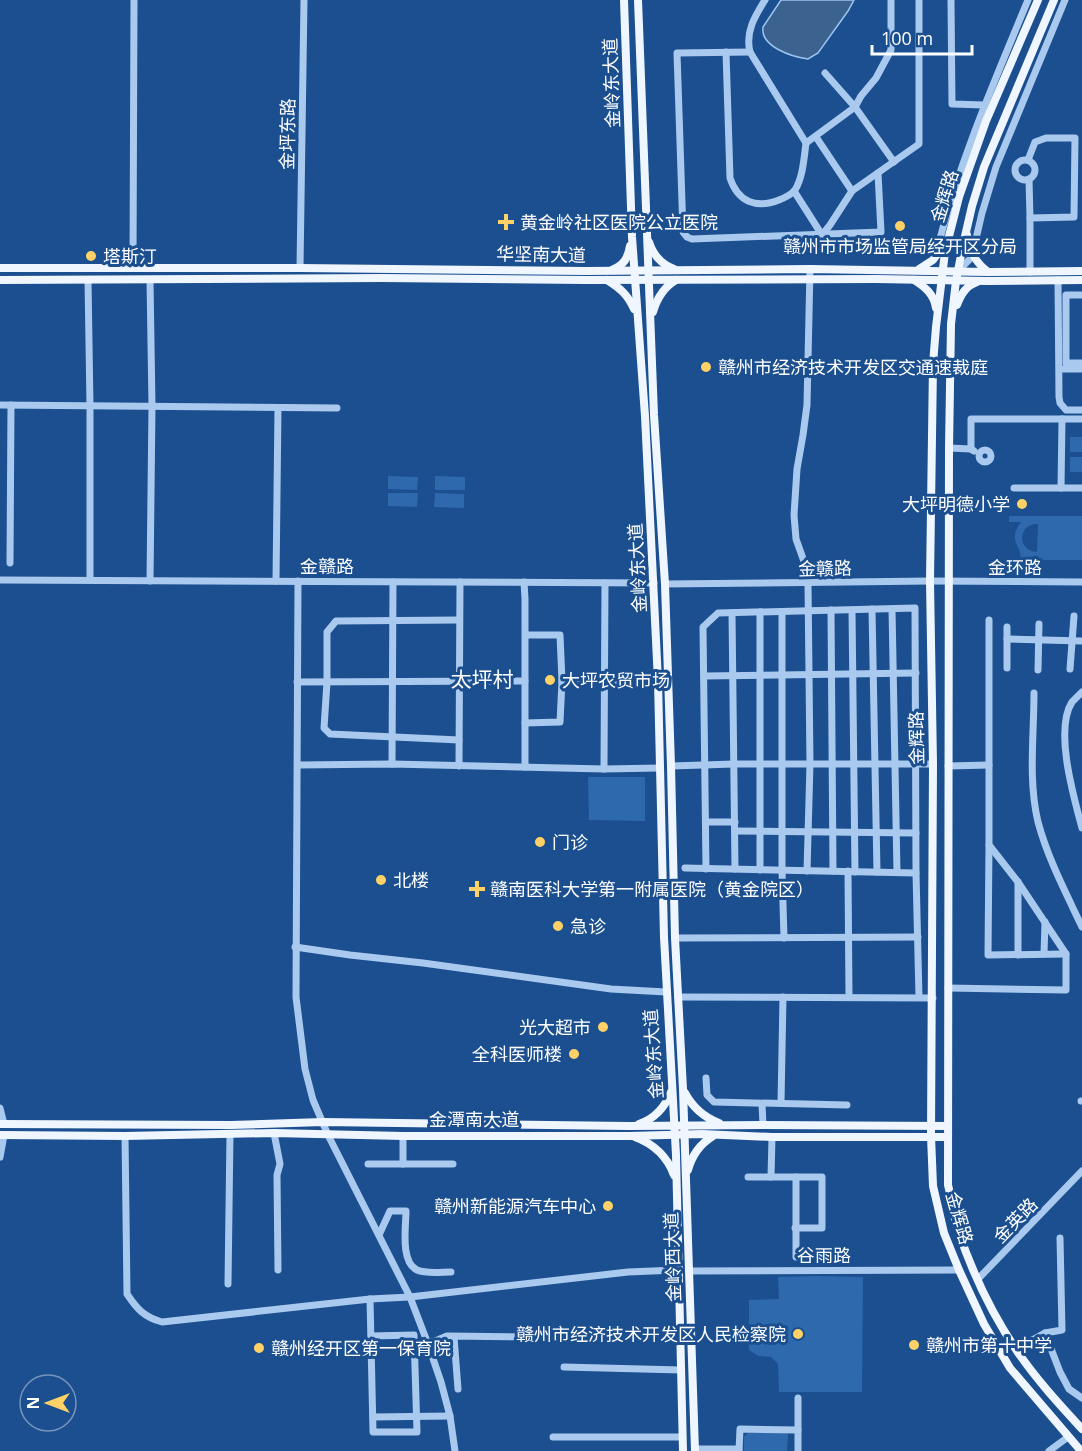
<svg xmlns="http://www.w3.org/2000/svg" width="1082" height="1451" viewBox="0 0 1082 1451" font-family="'Open Sans','Noto Sans SC',sans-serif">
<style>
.green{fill:#2e69ad;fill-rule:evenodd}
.water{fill:#3c6290;stroke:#9cc4f0;stroke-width:1.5}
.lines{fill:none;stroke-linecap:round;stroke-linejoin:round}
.minor{stroke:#a9c9ee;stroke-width:7}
.major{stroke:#f0f6ff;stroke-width:8}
.poi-dot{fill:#ffd166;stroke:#1b4f8f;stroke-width:2}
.labels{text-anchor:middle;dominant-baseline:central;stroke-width:6;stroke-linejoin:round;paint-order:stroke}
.street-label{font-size:18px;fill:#fff;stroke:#1b4f8f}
.poi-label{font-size:18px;fill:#fff;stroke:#1b4f8f;text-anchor:start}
.quarter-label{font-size:21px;fill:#fff;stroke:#1b4f8f}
</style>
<rect width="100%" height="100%" fill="#1b4f8f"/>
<g class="green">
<rect x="1070" y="437" width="12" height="15"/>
<rect x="1070" y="457" width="12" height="15"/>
<polygon points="388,476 418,477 417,490 388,489"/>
<polygon points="435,476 465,477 465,490 435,490"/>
<polygon points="388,493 418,493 417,507 388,506"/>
<polygon points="435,493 464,494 464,508 434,507"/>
<path d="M1009,516H1082V560H1021C1021,544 1007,541 1021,522H1009ZM1037,524H1038L1037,552C1028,551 1023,547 1022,538C1023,529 1028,524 1037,524Z"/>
<polygon points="588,777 645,777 645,821 589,820"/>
<polygon points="817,1276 863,1277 862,1392 779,1392 778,1364 771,1357 758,1356 749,1350 749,1300 779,1299 778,1277"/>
<polygon points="787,1432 788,1435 787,1451 744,1451 744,1437 748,1433"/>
</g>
<path class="water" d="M781,0H854L848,11L818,53L808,59C793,57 760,47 763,27Z"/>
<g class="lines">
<g class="minor">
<polyline points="951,0 952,104 984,105"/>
<path d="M726,52L730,178C738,202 756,209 779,200C784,198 792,194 795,190C803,177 804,158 806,143L750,52C745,32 755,16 765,0"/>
<polyline points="750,52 677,53 683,232 687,237 692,239 881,232 878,173"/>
<polyline points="825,73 855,107 894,162"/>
<polyline points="816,137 852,191"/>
<polyline points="806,143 855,107 861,96 876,78 891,50 891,0"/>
<circle cx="1025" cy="170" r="10"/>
<polyline points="1028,160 1035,142 1046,138 1075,138 1074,217 1030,218 1030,272"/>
<polyline points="1029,179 1030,218"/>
<polyline points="794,191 822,235 830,225 852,191 919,144 919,0"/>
<path d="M939,254L938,246C960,160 994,82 1028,0"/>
<polyline points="133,267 134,0"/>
<polyline points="300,268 304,0"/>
<polyline points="958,271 970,259 975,243 982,213 996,167 1065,0"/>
<polyline points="88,280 90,406 90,580"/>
<polyline points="150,280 152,406 150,581"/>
<polyline points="1058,280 1059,397 1060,403 1066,410 1082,410"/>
<polyline points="1082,295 1066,295 1066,363 1082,363"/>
<polyline points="1060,369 1082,369"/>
<polyline points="0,405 337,408"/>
<polyline points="949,448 971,449 974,451"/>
<polyline points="971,449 971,419 1082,419"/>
<circle cx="985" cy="456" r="6"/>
<polyline points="1014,488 1082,488"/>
<polyline points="1061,488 1062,419"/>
<polyline points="10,563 11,405"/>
<polyline points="0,580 654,583"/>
<polyline points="276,581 278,408"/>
<polyline points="298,581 296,997 305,1069 313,1100 328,1135 410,1297 428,1344 441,1382 450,1416 455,1451"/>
<polyline points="524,582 525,599 525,767"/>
<polyline points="665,584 930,581 1082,582"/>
<polyline points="872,609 877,872"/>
<polyline points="892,609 897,872"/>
<polyline points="831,610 833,871"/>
<polyline points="852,610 855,872"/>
<polyline points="760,612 760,870"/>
<polyline points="782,612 782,870 784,938"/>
<polyline points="732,613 735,869"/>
<polyline points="459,620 336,621 327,632 327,682 324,728 330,734 459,740"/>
<polyline points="1007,639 1082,641"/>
<polyline points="1007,668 1007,627"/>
<polyline points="1070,669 1074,616"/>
<polyline points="1038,670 1039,624"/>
<polyline points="704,676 916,673"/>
<polyline points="562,681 658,681"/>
<polyline points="297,682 525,681"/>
<path d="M1082,692C1079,695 1075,699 1072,702C1054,730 1074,798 1082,828"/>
<path d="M1034,693C1034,736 1028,780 1038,822C1048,859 1066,893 1082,927"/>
<polyline points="525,723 560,722 562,681 560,635 526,635"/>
<polyline points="392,764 393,582"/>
<polyline points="298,765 392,764 604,769 659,768"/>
<polyline points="459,766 460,582"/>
<polyline points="671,766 734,764 933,764"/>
<polyline points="948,766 989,765"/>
<polyline points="604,769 605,583"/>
<polyline points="706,822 735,822"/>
<polyline points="735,831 916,833"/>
<polyline points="989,845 988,955 1066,954"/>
<polyline points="685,868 916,873"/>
<polyline points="706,869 703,627 718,613 915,608 916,873 919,997"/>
<polyline points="807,871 810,764 808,583 806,567 796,539 794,515 797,469 803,435 807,405 810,269"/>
<polyline points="848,871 849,997"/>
<polyline points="1018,882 1018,955"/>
<polyline points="675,938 918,937"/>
<polyline points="295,947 350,955 423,963 611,989 666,992"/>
<polyline points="1044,954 1045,922"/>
<polyline points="948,988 1066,990 1066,954 1018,882 989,845 989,620"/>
<polyline points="678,997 933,998"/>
<polyline points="706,1078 707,1095 714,1102 847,1105"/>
<polyline points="1081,1101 1082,1101"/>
<polyline points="781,1103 783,997"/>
<polyline points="762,1104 763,1125"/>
<polyline points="0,1108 4,1124"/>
<polyline points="274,1133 280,1164 277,1175 278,1270"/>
<path d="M125,1136L127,1294C137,1309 144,1317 162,1322L370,1299L410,1297L628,1272L677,1270"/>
<polyline points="403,1136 403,1164"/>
<polyline points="0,1157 4,1135"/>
<polyline points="368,1164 453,1164"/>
<polyline points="748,1177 822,1177 822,1228 795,1228"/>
<polyline points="771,1177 772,1137"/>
<path d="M379,1235L390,1211H406C406,1226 400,1262 417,1270C426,1274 441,1272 451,1272"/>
<polyline points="796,1257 796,1177"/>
<polyline points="689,1271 959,1270"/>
<polyline points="978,1279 1082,1171"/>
<polyline points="228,1284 230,1134"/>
<polyline points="370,1299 373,1432 417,1432 414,1335 371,1336"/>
<polyline points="1045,1333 1062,1330 1060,1238"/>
<polyline points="454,1337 458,1389"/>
<polyline points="428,1344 447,1336 538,1337"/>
<polyline points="1018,1353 1023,1345 1045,1333 1060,1372 1069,1389 1082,1398"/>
<polyline points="564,1367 681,1370"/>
<polyline points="798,1398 798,1451"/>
<polyline points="373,1417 450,1416"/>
<polyline points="553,1437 682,1437"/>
<polyline points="695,1449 739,1449"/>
<polyline points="739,1451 740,1429 798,1430"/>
<polyline points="1049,1451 1068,1437"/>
</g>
<g class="major">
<polyline points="624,0 632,237 645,416 658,681 664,937 676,1155 683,1451"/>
<polyline points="638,0 654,415 665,584 671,766 675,938 683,1089 695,1451"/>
<polyline points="1038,0 986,121 959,197 945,252 936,327 933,364 930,581 933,764 931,1136 933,1186 944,1233 959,1270 984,1324 1010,1368 1081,1451"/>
<path d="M1054,0L984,167L972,206L963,245L956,281L951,324L949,448L948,1185C952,1200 953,1216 958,1230C972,1272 992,1314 1017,1351C1036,1379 1059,1404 1082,1429"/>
<path d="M967,235C969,251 975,262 988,272"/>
<path d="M649,242C653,255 661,264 674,269"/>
<polyline points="0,268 300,268 586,271 810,269 988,272 1082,271"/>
<polyline points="919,269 933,260 944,245"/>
<path d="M612,270C624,265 628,258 630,246"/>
<polyline points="0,280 382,278 586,280 876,279 988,281 1082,280"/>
<path d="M607,280C620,288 628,295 634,309"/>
<path d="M914,280C925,287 934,294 936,308"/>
<path d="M957,305C961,294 966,286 977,282"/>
<path d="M653,312C657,298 664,287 676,280"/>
<path d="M685,1093C693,1108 703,1117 719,1123"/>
<polyline points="0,1124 231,1125 323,1122 629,1126 763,1125 948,1126"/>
<path d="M639,1124C654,1119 665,1107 671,1092"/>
<polyline points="0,1135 125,1136 274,1133 403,1136 629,1136 702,1134 772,1137 948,1137"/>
<path d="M635,1137C654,1144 667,1156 674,1175"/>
<path d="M688,1170C692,1155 700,1144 713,1136"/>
</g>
</g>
<g class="poi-dot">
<path d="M503 213h6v6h6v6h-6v6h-6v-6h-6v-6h6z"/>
<circle cx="900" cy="226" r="6"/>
<circle cx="91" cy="256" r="6"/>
<circle cx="706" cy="367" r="6"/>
<circle cx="1022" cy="504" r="6"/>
<circle cx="550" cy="680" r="6"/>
<circle cx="540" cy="842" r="6"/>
<circle cx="381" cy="880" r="6"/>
<path d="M474 880h6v6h6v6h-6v6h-6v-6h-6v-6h6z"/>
<circle cx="558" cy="926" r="6"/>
<circle cx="603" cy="1027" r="6"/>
<circle cx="574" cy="1054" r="6"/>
<circle cx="608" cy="1206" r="6"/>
<circle cx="798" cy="1334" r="6"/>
<circle cx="914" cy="1345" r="6"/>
<circle cx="259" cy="1348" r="6"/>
</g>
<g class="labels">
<g class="street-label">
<text transform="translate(611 83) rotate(-92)">金岭东大道</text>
<text transform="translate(287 134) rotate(-89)">金坪东路</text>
<text transform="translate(944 196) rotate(-73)">金辉路</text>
<text transform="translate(541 254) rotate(1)">华坚南大道</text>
<text x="327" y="566">金赣路</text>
<text x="1015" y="567">金环路</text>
<text transform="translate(637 568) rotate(-93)">金岭东大道</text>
<text transform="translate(825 568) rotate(-1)">金赣路</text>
<text transform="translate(916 738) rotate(-91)">金辉路</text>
<text transform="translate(653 1054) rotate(-94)">金岭东大道</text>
<text x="474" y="1119">金潭南大道</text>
<text transform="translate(960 1218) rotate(74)">金辉路</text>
<text transform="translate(1015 1220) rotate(-46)">金英路</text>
<text x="824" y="1255">谷雨路</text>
<text transform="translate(672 1257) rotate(-92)">金岭西大道</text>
</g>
<g class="poi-label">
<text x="520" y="222">黄金岭社区医院公立医院</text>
<text x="900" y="246" text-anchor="middle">赣州市市场监管局经开区分局</text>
<text x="103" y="256">塔斯汀</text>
<text x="718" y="367">赣州市经济技术开发区交通速裁庭</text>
<text x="1010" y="504" text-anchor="end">大坪明德小学</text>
<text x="562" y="680">大坪农贸市场</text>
<text x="552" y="842">门诊</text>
<text x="393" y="880">北楼</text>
<text x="490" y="889">赣南医科大学第一附属医院（黄金院区）</text>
<text x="570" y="926">急诊</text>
<text x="591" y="1027" text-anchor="end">光大超市</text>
<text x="562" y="1054" text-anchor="end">全科医师楼</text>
<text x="596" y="1206" text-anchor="end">赣州新能源汽车中心</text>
<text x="786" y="1334" text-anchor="end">赣州市经济技术开发区人民检察院</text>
<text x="926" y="1345">赣州市第十中学</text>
<text x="271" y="1348">赣州经开区第一保育院</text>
</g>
<g class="quarter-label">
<text x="482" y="679">太坪村</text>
</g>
</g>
<g transform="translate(48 1403) rotate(270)"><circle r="28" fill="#1b4f8f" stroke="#7695bc" stroke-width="1.5"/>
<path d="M0-4.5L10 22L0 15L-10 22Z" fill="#ffd166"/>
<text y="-9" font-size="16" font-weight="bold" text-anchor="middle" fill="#ffffff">N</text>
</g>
<path d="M872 45v9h100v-9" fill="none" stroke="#ffffff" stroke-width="3"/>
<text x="881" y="45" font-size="18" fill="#ffffff" stroke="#1b4f8f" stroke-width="4.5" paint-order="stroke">100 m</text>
</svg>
